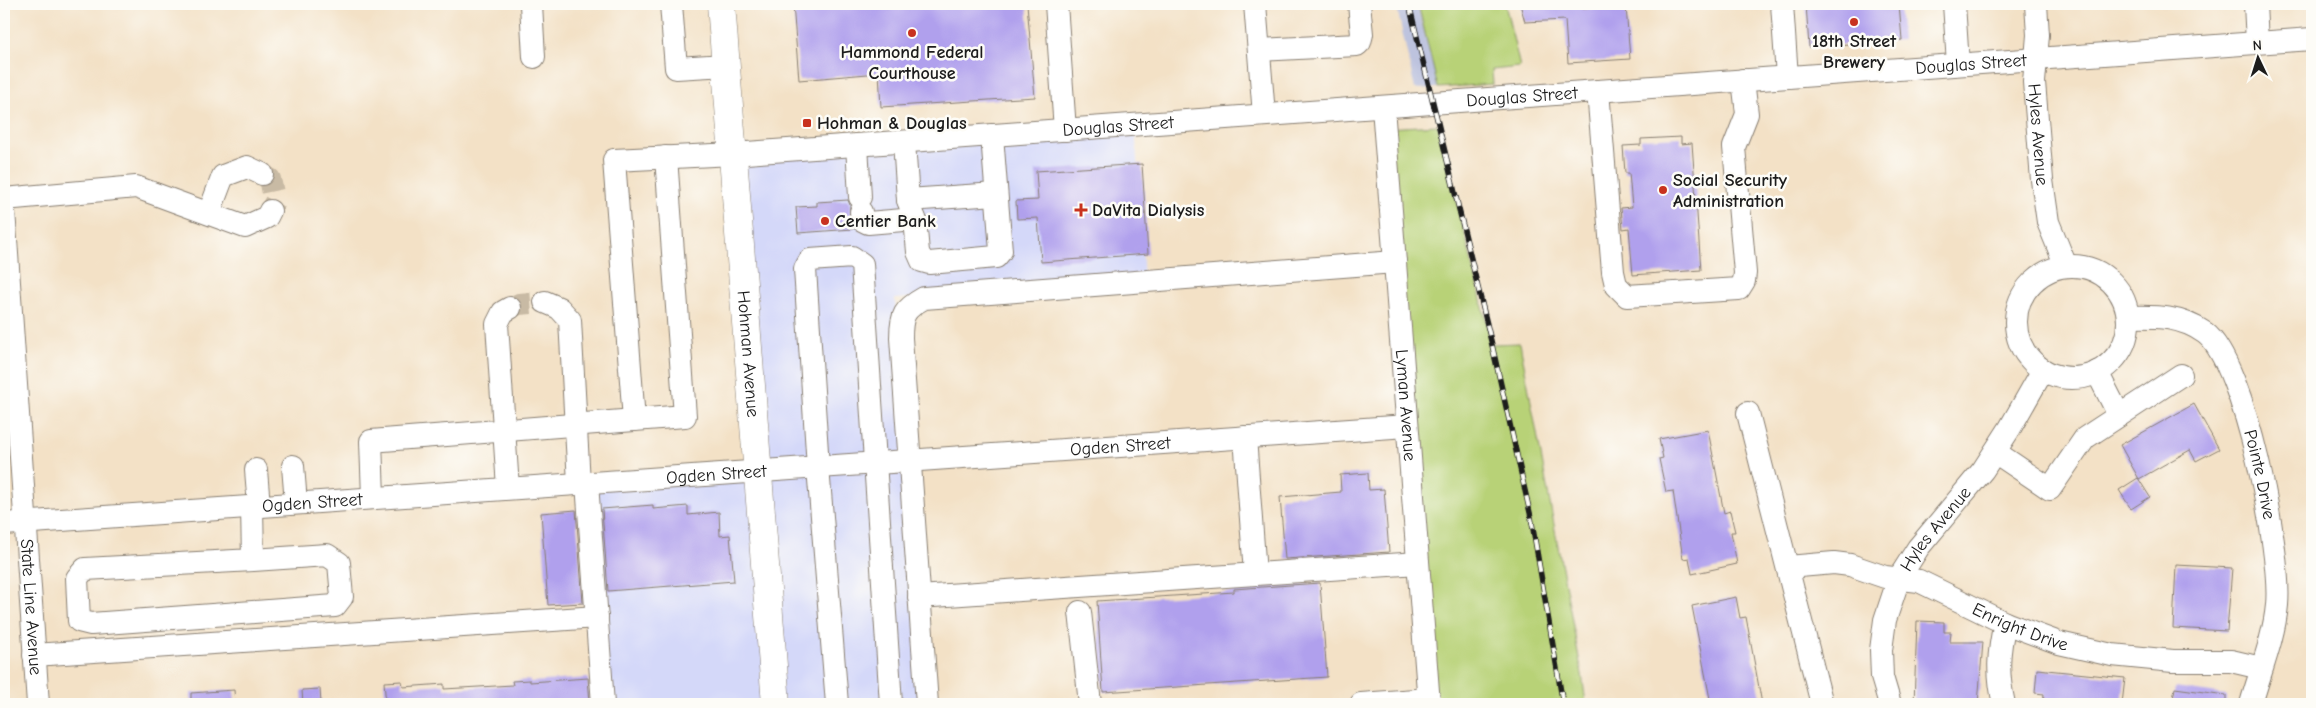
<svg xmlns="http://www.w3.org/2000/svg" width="2316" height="708" viewBox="0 0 2316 708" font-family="'Comic Neue',sans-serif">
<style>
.built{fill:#d4d8f9}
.industrial{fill:#bdc3de}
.green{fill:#b8d277;stroke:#6a774a}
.building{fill:#b0a0ed}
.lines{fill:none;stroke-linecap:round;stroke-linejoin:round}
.minor-tunnel{stroke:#c8baa4;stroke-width:22;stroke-dasharray:22 11;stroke-linecap:butt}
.minor-casing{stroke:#887e71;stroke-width:24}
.major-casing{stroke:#887e71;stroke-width:29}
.minor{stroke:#fff;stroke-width:22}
.major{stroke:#fff;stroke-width:28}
.rail-casing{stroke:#1c1c1c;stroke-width:5.5}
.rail{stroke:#fdfcf7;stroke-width:4;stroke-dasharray:11;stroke-linecap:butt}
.poi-dot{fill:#c8321e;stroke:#fdfcf7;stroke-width:2}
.labels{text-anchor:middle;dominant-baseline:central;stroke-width:5;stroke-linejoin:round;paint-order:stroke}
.poi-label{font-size:18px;font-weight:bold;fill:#1c1c1c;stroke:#fdfcf7;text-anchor:start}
.street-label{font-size:18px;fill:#1c1c1c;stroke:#fdfcf7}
</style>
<rect width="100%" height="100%" fill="#fdfcf7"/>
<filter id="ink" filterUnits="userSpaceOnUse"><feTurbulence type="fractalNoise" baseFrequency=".02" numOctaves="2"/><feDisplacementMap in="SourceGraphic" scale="10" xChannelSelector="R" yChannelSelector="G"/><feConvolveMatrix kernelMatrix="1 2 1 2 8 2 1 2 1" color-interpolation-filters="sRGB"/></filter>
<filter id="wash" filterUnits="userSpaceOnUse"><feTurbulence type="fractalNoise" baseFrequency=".0096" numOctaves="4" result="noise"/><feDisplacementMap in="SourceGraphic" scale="20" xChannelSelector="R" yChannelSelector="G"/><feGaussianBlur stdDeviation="1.12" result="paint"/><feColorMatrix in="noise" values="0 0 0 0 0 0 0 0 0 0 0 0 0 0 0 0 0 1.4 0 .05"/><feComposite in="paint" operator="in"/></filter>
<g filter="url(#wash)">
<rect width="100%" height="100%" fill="#f3e1c6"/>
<polygon class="built" points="1135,125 1144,281 895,299 926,704 603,704 587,483 759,471 733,154"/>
<polygon class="industrial" points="1396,4 1417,4 1438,88 1415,89"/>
<g class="green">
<polygon points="1418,4 1505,4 1520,67 1492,70 1493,84 1438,88"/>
<polygon points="1438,125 1492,344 1520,343 1582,674 1586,704 1430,704 1385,128"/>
</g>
<g id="blocks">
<g class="building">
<polygon points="793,4 1027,4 1035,97 881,107 879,73 799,80"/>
<polygon points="1520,4 1582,4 1583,9 1626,6 1630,59 1568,63 1565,20 1525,22"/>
<polygon points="1806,4 1899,4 1902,40 1809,47"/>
<polygon points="1681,137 1681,144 1692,143 1701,270 1633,275 1629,228 1623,229 1621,208 1632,207 1629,173 1625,173 1623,146 1641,145 1641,139"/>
<polygon points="1142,164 1148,254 1041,262 1038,218 1017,219 1016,201 1038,200 1036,171"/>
<polygon points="848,200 850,205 849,222 853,229 798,233 796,207 817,206 817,202"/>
<polygon points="2194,404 2219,449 2196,461 2190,450 2139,479 2120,445"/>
<polygon points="1708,430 1724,513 1730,511 1735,532 1731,532 1737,564 1692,574 1689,558 1683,559 1673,491 1666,492 1659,459 1663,458 1659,439"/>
<polygon points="1368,473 1369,490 1384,489 1389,552 1285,559 1280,497 1341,492 1340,475"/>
<polygon points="2138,478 2150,497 2131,509 2119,490"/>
<polygon points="653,505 653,509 688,506 688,515 719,512 720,536 730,535 734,581 608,591 602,509"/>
<polygon points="576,510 583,603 548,605 541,513"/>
<polygon points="2176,565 2232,568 2227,631 2173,628"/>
<polygon points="1320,583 1327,677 1103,692 1097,601 1234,592 1234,589"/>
<polygon points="1736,597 1740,618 1746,617 1762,704 1711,704 1692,606"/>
<polygon points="1917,621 1944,622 1944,632 1951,632 1950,642 1983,642 1978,704 1914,704"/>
<polygon points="2037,669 2125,678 2122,704 2043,703 2044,694 2035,693"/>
<polygon points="588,678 590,704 386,704 384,682 402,681 403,687 444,684 444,689 513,685 512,681 530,680 530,682"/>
<polygon points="2175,688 2226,695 2226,704 2172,704"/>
<polygon points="320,689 321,704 303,704 302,690"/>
<polygon points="234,690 235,704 191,704 191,693"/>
</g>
</g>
</g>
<g filter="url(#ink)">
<use href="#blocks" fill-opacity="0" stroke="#887e71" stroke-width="1"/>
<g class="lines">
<g class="minor-tunnel">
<polyline points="262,174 270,179 275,202 270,211"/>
<polyline points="510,308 519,304 545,302"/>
</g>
<g class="minor-casing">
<g id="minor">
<polyline points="531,4 534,57"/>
<polyline points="671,4 676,68 726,65"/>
<polyline points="1056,4 1065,130"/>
<polyline points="1255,4 1264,115"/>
<polyline points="1782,4 1787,77"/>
<polyline points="1954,4 1958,64"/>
<path id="s1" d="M2036,4L2038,35L2034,82L2042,180L2048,222L2066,266"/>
<polyline points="2255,4 2257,43"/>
<polyline points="1259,50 1357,45 1360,42 1362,34 1359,4"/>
<polyline points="1598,91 1613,272 1616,285 1627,296 1739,289 1744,281 1745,273 1734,147 1747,114 1743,80"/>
<path id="s2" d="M1383,107L1429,704"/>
<polyline points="904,142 908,200 915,219 918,252 922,261 929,263 996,257 1001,251 992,135"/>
<polyline points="857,145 860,197"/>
<polyline points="4,199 136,187 245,227 267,217 270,211"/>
<polyline points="908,200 996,194"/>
<path id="s3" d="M4,210L38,704"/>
<polyline points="861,212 862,220 868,223 915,219"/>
<polyline points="209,213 223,176 247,167 262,174"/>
<circle cx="2072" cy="322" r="56"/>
<polyline points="545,302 559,308 570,320 579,483"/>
<path id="s4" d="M2128,317C2156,316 2181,316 2205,333C2245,363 2282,554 2277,605C2274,638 2260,672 2251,704"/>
<polyline points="2097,372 2119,415"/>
<polyline points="1748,413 1822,704"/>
<path id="s5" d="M634,420L614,160L733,154L2312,39"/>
<polyline points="1245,437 1255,574"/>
<polyline points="1995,452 2050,489 2085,438 2181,375"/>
<polyline points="293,466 296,503"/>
<polyline points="256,470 259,506"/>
<polyline points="587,483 603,704"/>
<polyline points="508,488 497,324 503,312 510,308"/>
<polyline points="373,497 371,441 685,416 666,157"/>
<polyline points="252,506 253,560 85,569 77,578 79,621 91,624 335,606 342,597 339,563 327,555 253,560"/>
<path id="s6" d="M4,524L1407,426"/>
<path id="s7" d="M1788,567L1834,563L1850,565L1885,577L1919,581L2005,623L2059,643L2112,655L2173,661H2231L2261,668"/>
<polyline points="919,597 1418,563"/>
<polyline points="1080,612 1090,704"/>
<polyline points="34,655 597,617"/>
<polyline points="837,704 818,467 805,269 810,260 852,257 862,264 891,704"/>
<path d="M927,704L901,338C901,315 904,309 924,298L1395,262"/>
<polyline points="1361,704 1429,699"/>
<path id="s8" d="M1890,704L1882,677L1881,650L1885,620L1899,578L1918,548L1983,470L2010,428L2043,370"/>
<path d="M2004,704C1997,674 1998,653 2005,623"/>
</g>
</g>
<g class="major-casing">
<g id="major">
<path id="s9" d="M721,4L776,704"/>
</g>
</g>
<use href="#minor" class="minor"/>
<use href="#major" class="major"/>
<g class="rail-casing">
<polyline id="rail" points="1409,4 1492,345 1531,517 1563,704"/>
</g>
<use href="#rail" class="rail"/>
</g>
</g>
<g class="poi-dot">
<circle cx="1854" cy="22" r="5"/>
<circle cx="912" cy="33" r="5"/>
<rect x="802" y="118" width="10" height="10" rx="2.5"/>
<circle cx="1663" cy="190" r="5"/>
<path d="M1078.5 202.5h5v5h5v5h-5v5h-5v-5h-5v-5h5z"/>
<circle cx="825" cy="221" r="5"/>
</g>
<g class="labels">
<g class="poi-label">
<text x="1854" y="41" text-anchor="middle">18th Street<tspan x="1854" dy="21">Brewery</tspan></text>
<text x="912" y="52" text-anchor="middle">Hammond Federal<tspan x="912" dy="21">Courthouse</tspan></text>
<text x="817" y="123">Hohman &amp; Douglas</text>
<text x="1673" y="180">Social Security<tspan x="1673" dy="21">Administration</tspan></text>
<text x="1092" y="210">DaVita Dialysis</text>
<text x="835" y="221">Centier Bank</text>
</g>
<g class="street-label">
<text stroke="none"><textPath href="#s5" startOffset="1621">Douglas Street</textPath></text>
<text stroke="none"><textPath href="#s5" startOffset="1171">Douglas Street</textPath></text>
<text stroke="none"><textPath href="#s5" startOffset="766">Douglas Street</textPath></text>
<text stroke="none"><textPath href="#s1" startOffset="131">Hyles Avenue</textPath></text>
<text stroke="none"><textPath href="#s9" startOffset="351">Hohman Avenue</textPath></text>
<text stroke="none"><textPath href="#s2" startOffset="299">Lyman Avenue</textPath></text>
<text stroke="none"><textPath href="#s6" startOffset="1119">Ogden Street</textPath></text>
<text stroke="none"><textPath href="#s6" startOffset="714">Ogden Street</textPath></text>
<text stroke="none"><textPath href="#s4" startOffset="234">Pointe Drive</textPath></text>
<text stroke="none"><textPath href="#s6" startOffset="309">Ogden Street</textPath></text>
<text stroke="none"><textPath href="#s8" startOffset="191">Hyles Avenue</textPath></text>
<text stroke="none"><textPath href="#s3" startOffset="398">State Line Avenue</textPath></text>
<text stroke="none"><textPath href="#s7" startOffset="245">Enright Drive</textPath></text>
</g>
</g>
<rect width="2316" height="708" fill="none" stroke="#fdfcf7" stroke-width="20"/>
<g transform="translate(2258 58) rotate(356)" stroke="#fdfcf7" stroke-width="4" paint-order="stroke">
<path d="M0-4L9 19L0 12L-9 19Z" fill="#1c1c1c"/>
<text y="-8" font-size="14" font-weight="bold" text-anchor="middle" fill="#1c1c1c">N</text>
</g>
</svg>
